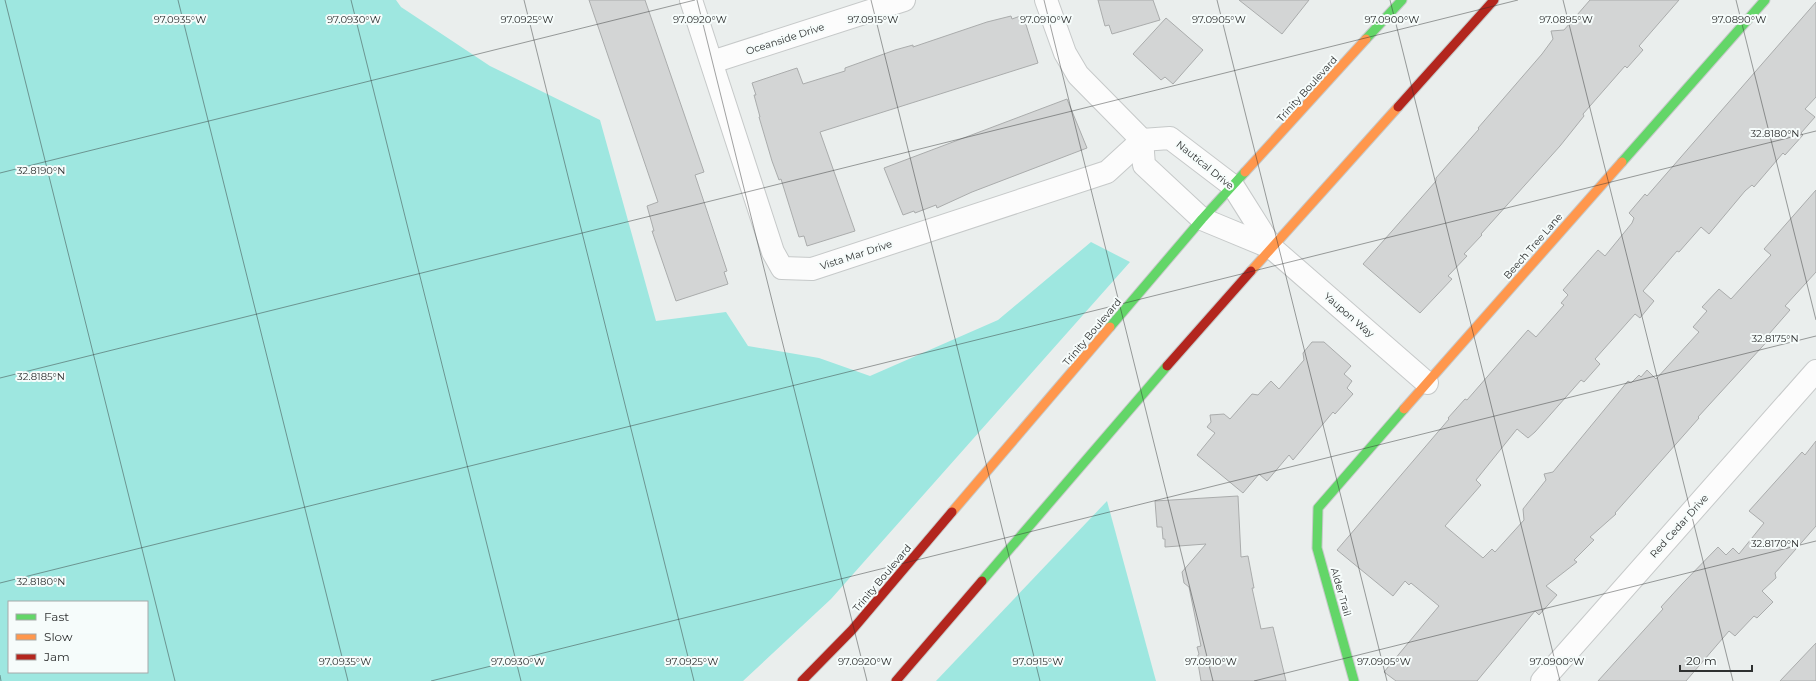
<svg xmlns="http://www.w3.org/2000/svg" width="1816" height="681" viewBox="0 0 1816 681" font-family="Montserrat,sans-serif">
<style>
.green{fill:#9ee7e0;fill-rule:evenodd}
.building{fill:#d3d5d5;stroke:#aaacac}
.lines{fill:none;stroke-linecap:round;stroke-linejoin:round}
.street-casing{stroke:#c6c9c9;stroke-width:24}
.fast-casing{stroke:#c6c9c9;stroke-width:11}
.slow-casing{stroke:#c6c9c9;stroke-width:11}
.jam-casing{stroke:#c6c9c9;stroke-width:11}
.street{stroke:#fcfcfc;stroke-width:22}
.fast{stroke:#63d668;stroke-width:9}
.slow{stroke:#ff974d;stroke-width:9}
.jam{stroke:#b3261e;stroke-width:9}
.ticks{fill:none;stroke:#2e3030;stroke-width:1;stroke-opacity:0.45}
.labels{text-anchor:middle;dominant-baseline:central;stroke-width:4;stroke-linejoin:round;paint-order:stroke}
.street-label{font-size:10px;fill:#2e3030;stroke:#f6fcfb}
.ticks-label{font-size:10px;text-anchor:middle;fill:#2e3030;stroke:#f6fcfb;stroke-width:4;stroke-linejoin:round;paint-order:stroke}
</style>
<rect width="100%" height="100%" fill="#eaeeed"/>
<g class="green">
<path d="M0,0H396L401,7L490,66L600,120L656,321L726,312L748,346L819,358L870,376L998,320L1091,242L1130,262L831,599L743,681H0ZM9,602H147V672H9Z"/>
<polygon points="1107,501 1156,681 936,681"/>
</g>
<g class="building">
<polygon points="589,0 645,0 704,172 695,175 727,271 724,272 728,284 676,301 652,231 654,231 647,206 658,202"/>
<polygon points="1098,0 1153,0 1160,20 1112,34 1109,25 1105,26"/>
<polygon points="1239,0 1309,0 1282,34"/>
<polygon points="1590,0 1679,0 1639,46 1643,50 1627,68 1625,66 1583,114 1584,116 1560,146 1481,234 1482,235 1464,254 1467,256 1448,276 1452,279 1420,313 1363,264 1436,181 1436,178 1479,129 1478,128 1542,54 1553,39 1551,31 1564,30"/>
<polygon points="1816,2 1816,97 1805,109 1815,117 1801,133 1803,135 1785,155 1783,153 1754,187 1752,185 1745,191 1709,234 1701,227 1679,252 1677,251 1643,291 1654,301 1640,318 1635,314 1595,359 1600,364 1584,382 1581,380 1535,432 1528,438 1517,429 1476,480 1481,485 1445,526 1483,558 1492,549 1495,552 1524,520 1523,509 1546,480 1544,474 1553,472 1628,381 1631,383 1639,375 1641,377 1647,370 1656,379 1699,332 1693,327 1707,311 1702,307 1719,289 1731,299 1771,255 1764,249 1816,190 1816,272 1785,306 1790,310 1769,334 1772,336 1698,417 1699,418 1615,513 1616,514 1590,537 1594,540 1574,560 1577,562 1546,586 1557,595 1539,615 1535,611 1477,681 1396,681 1384,672 1439,606 1411,583 1409,585 1405,581 1393,596 1337,550 1449,419 1448,418 1465,399 1467,400 1528,330 1536,337 1564,305 1561,303 1568,295 1563,290 1598,250 1605,256 1632,223 1634,218 1629,213 1645,194 1647,196"/>
<polygon points="1023,15 1038,63 820,132 855,231 807,246 804,236 799,237 781,179 779,180 772,161 759,117 760,117 754,95 756,95 752,83 797,68 803,84 845,71 845,68 895,50 913,45 913,47 987,22 1011,16 1012,19"/>
<polygon points="1166,18 1203,50 1173,84 1165,77 1161,80 1133,54"/>
<polygon points="1067,99 1087,148 972,192 937,208 936,205 915,213 914,211 903,215 884,168"/>
<polygon points="1312,342 1324,342 1351,366 1344,374 1352,381 1347,388 1353,394 1335,414 1333,412 1293,460 1289,455 1267,481 1259,474 1243,493 1197,455 1215,433 1207,427 1211,422 1210,415 1224,414 1230,419 1252,394 1258,395 1271,381 1279,389 1304,360 1303,353"/>
<polygon points="1816,441 1816,526 1775,573 1776,578 1762,591 1773,602 1757,618 1754,616 1735,636 1729,631 1686,681 1598,681 1663,609 1661,607 1682,584 1718,547 1726,555 1733,548 1739,554 1764,523 1749,511 1802,452 1805,455"/>
<polygon points="1238,496 1241,557 1248,556 1254,588 1252,588 1261,629 1273,627 1286,681 1201,681 1197,657 1199,654 1197,647 1201,646 1189,587 1184,583 1182,572 1206,544 1165,547 1165,539 1163,539 1162,527 1157,527 1155,501"/>
<polygon points="1816,643 1816,681 1780,681"/>
</g>
<g class="lines">
<g class="street-casing">
<g id="street">
<polyline points="691,0 773,252 782,268 812,269 1107,172 1142,140"/>
<polyline points="1046,0 1065,53 1078,75 1142,140 1144,165 1202,219 1272,248"/>
<polyline points="712,62 904,0"/>
<polyline points="1142,140 1170,138 1233,186 1272,248 1427,383"/>
<polyline points="1542,681 1816,371"/>
</g>
</g>
<g class="fast-casing">
<g id="fast">
<polyline points="1366,39 1402,0"/>
<polyline points="1622,162 1765,0"/>
<polyline points="1110,327 1202,219 1245,172"/>
<polyline points="982,581 1167,366"/>
<polyline points="1354,681 1317,548 1318,508 1404,409"/>
</g>
</g>
<g class="slow-casing">
<g id="slow">
<polyline points="1245,172 1366,39"/>
<polyline points="1251,271 1398,107"/>
<polyline points="1404,409 1622,162"/>
<polyline points="952,512 1110,327"/>
</g>
</g>
<g class="jam-casing">
<g id="jam">
<polyline points="1398,107 1494,0"/>
<polyline points="1167,366 1251,271"/>
<polyline points="802,681 852,630 952,512"/>
<polyline points="896,681 982,581"/>
</g>
</g>
<use href="#street" class="street"/>
<use href="#fast" class="fast"/>
<use href="#slow" class="slow"/>
<use href="#jam" class="jam"/>
</g>
<path class="ticks" d="M5,0L175,681M178,0L348,681M351,0L521,681M524,0L694,681M697,0L867,681M871,0L1040,681M1044,0L1213,681M1217,0L1387,681M1390,0L1560,681M1563,0L1733,681M1736,0L1816,320M0,173L695,0M0,378L1518,0M0,583L1816,131M0,675L1,681M431,681L1816,336M1254,681L1816,541"/>
<g class="labels">
<g class="street-label">
<text transform="translate(785 39) rotate(-18)">Oceanside Drive</text>
<text transform="translate(1307 89) rotate(-48)">Trinity Boulevard</text>
<text transform="translate(1205 165) rotate(39)">Nautical Drive</text>
<text transform="translate(1533 246) rotate(-49)">Beech Tree Lane</text>
<text transform="translate(856 255) rotate(-18)">Vista Mar Drive</text>
<text transform="translate(1349 315) rotate(41)">Yaupon Way</text>
<text transform="translate(1092 332) rotate(-50)">Trinity Boulevard</text>
<text transform="translate(1679 526) rotate(-48)">Red Cedar Drive</text>
<text transform="translate(882 578) rotate(-50)">Trinity Boulevard</text>
<text transform="translate(1341 592) rotate(74)">Alder Trail</text>
</g>
</g>
<g class="ticks-label">
<text x="180" y="23">97.0935°W</text>
<text x="354" y="23">97.0930°W</text>
<text x="527" y="23">97.0925°W</text>
<text x="700" y="23">97.0920°W</text>
<text x="1046" y="23">97.0910°W</text>
<text x="1219" y="23">97.0905°W</text>
<text x="1392" y="23">97.0900°W</text>
<text x="1566" y="23">97.0895°W</text>
<text x="1739" y="23">97.0890°W</text>
<text x="873" y="23">97.0915°W</text>
<text x="1775" y="137">32.8180°N</text>
<text x="41" y="174">32.8190°N</text>
<text x="1775" y="342">32.8175°N</text>
<text x="41" y="380">32.8185°N</text>
<text x="1775" y="547">32.8170°N</text>
<text x="41" y="585">32.8180°N</text>
<text x="345" y="665">97.0935°W</text>
<text x="518" y="665">97.0930°W</text>
<text x="692" y="665">97.0925°W</text>
<text x="865" y="665">97.0920°W</text>
<text x="1038" y="665">97.0915°W</text>
<text x="1211" y="665">97.0910°W</text>
<text x="1384" y="665">97.0905°W</text>
<text x="1557" y="665">97.0900°W</text>
</g>
<rect x="8" y="601" width="140" height="72" fill="#f6fcfb" stroke="#a6aaaa"/>
<rect x="16" y="614" width="20" height="6" fill="#63d668" stroke="#a6aaaa"/>
<text x="44" y="621" font-size="12" fill="#2e3030">Fast</text>
<rect x="16" y="634" width="20" height="6" fill="#ff974d" stroke="#a6aaaa"/>
<text x="44" y="641" font-size="12" fill="#2e3030">Slow</text>
<rect x="16" y="654" width="20" height="6" fill="#b3261e" stroke="#a6aaaa"/>
<text x="44" y="661" font-size="12" fill="#2e3030">Jam</text>
<path d="M1680 665v6h72v-6" fill="none" stroke="#2e3030" stroke-width="2"/>
<text x="1686" y="665" font-size="12" fill="#2e3030" stroke="#f6fcfb" stroke-width="3" paint-order="stroke">20 m</text>
</svg>
